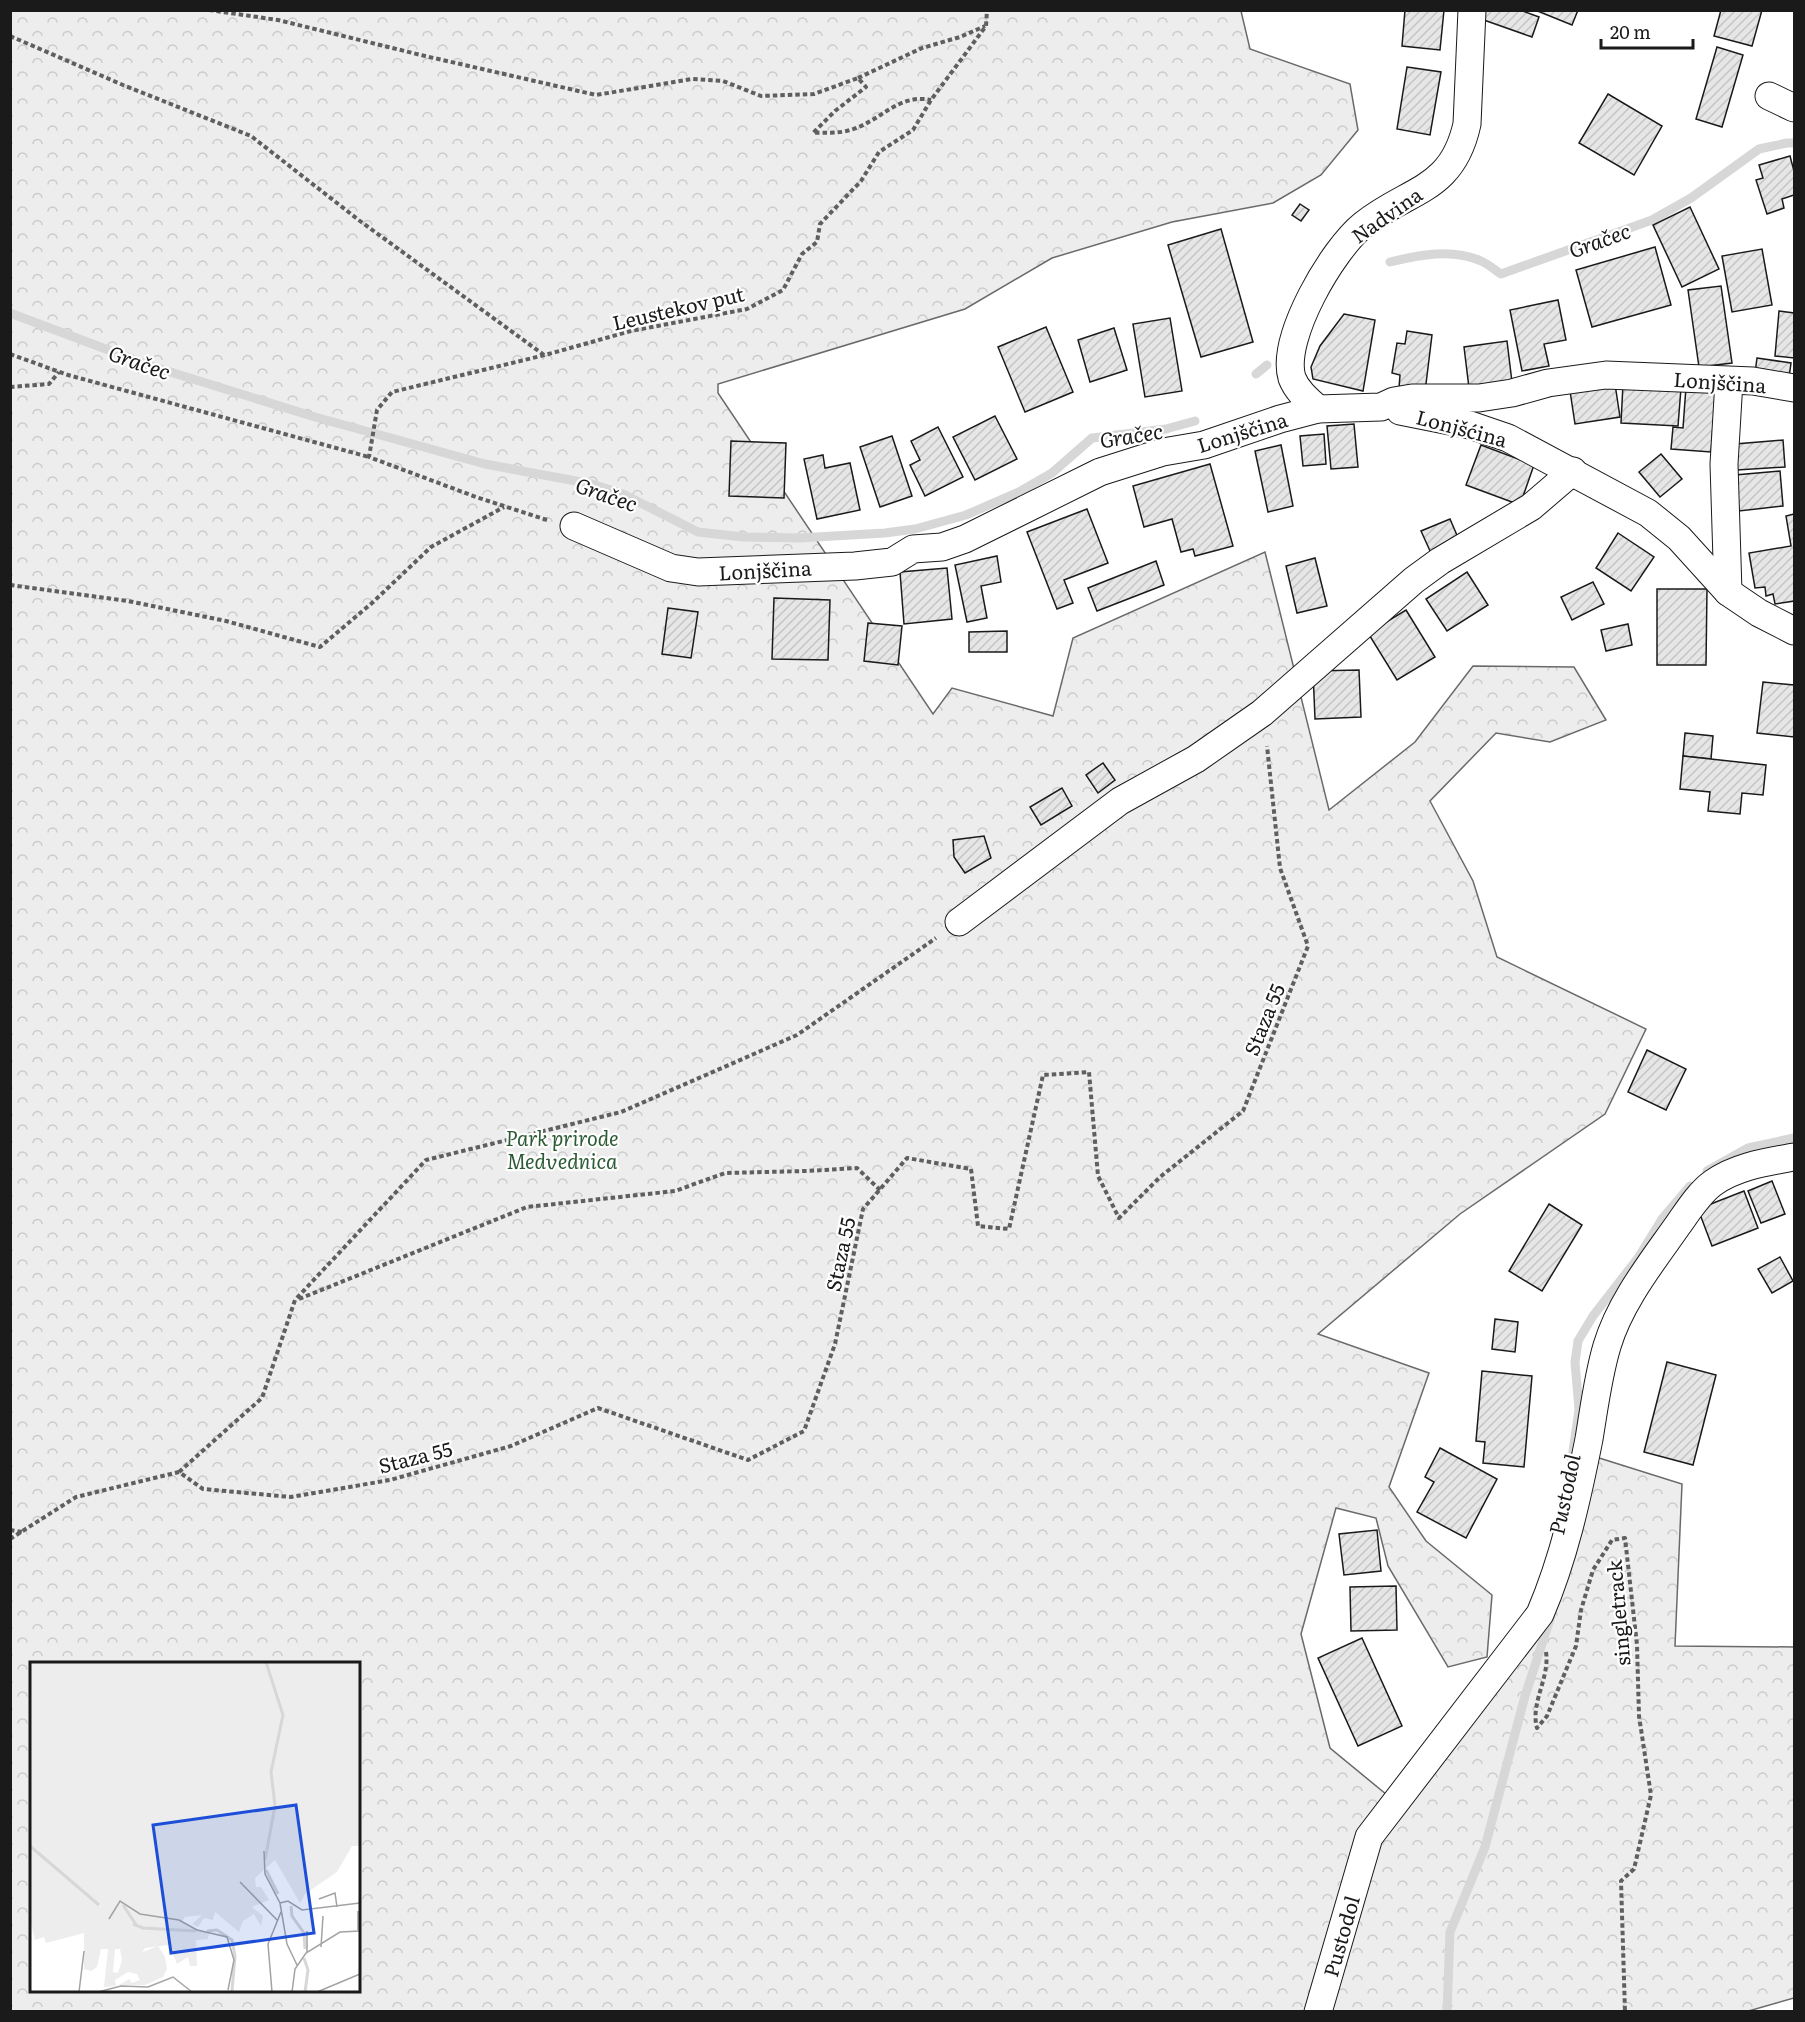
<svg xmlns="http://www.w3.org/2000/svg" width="1805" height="2022" viewBox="0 0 1805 2022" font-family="Literata,serif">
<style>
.forest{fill:url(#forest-crowns);stroke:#6a6a6a;stroke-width:1.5;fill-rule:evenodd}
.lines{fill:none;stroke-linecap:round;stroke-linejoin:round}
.stream{stroke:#d7d7d7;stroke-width:9}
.building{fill:url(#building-hatch);stroke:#1a1a1a;stroke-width:1.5}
.street-casing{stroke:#1a1a1a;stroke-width:29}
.path{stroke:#5f5f5f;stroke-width:4;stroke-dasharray:4.5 3;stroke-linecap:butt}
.street{stroke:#fff;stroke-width:27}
.labels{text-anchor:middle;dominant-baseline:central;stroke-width:4.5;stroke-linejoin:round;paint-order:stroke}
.street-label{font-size:20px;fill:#1a1a1a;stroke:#fff}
.park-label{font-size:20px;font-style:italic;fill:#2b5a34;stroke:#fff}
.water-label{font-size:21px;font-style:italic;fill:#1a1a1a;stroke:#fff}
.inset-river{fill:none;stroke:#d7d7d7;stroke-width:3}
.inset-road{fill:none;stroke:#a3a3a3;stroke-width:1.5}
.view{fill:#1d4ed8;fill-opacity:0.15;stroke:#1d4ed8;stroke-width:3}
.inset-edge{fill:none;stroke:#1a1a1a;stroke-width:3}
</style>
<defs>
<pattern id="forest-crowns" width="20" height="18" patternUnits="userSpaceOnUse" patternTransform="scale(1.5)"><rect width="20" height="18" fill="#ededed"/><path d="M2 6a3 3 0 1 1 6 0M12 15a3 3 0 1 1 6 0" fill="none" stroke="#cbcbcb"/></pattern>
<pattern id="building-hatch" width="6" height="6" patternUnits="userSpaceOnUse" patternTransform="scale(1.5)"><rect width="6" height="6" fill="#e6e6e6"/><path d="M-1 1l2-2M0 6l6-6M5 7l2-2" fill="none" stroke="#c5c5c5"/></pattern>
</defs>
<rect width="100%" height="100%" fill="#fff"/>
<path class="forest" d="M11,11H1241L1250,49L1350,84L1358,130L1321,175L1273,203L1172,222L1052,258L965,309L718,384V393L933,714L952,688L1053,716L1073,638L1265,552L1329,810L1415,742L1473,666L1574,667L1606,720L1550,742L1496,733L1430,801L1473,881L1497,957L1646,1029L1605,1114L1460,1214L1318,1334L1429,1373L1389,1487L1426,1541L1492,1595L1487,1657L1448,1667L1388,1566L1376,1518L1336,1508L1301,1634L1330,1748L1398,1804L1554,1602L1596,1457L1682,1484L1675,1646L1794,1647V1998L1745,2012H11ZM32,1664H358V1990H32Z"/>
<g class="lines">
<g class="stream">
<path d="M1390,262C1419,255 1452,248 1481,261C1488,264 1495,270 1501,274L1652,220L1691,198L1759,149L1787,143H1794"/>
<polyline points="10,313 151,366 315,417 485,464 592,484 623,494 698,532 743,537 799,538 885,533 915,529 966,515 1019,492 1052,473 1092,438 1166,429 1195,421"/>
<polyline points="1256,374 1267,365"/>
<polyline points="1707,1171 1748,1148 1794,1138"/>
<polyline points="1571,1465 1579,1410 1575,1362 1578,1341 1593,1316 1638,1258 1662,1219 1690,1186"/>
<polyline points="1447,2012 1450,1932 1485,1847 1525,1696 1551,1616"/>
</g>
</g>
<g class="building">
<polygon points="1405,10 1444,10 1440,50 1402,46"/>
<polygon points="1484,10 1520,10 1539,17 1532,37 1481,19"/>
<polygon points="1535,10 1578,10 1572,25"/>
<polygon points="1721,10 1762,10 1752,46 1714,36"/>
<polygon points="1717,47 1743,55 1722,127 1696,119"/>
<polygon points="1407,67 1441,72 1430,135 1397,129"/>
<polygon points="1608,94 1662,126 1634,175 1579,143"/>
<polygon points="1790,156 1794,171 1794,195 1782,199 1784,208 1767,214 1756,180 1763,178 1759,165"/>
<polygon points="1300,204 1309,210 1301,221 1292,215"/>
<polygon points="1690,207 1719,269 1682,287 1653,225"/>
<polygon points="1221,229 1253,342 1201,357 1168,245"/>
<polygon points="1655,247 1671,305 1592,327 1576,270"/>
<polygon points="1762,249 1772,305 1732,312 1722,256"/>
<polygon points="1721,286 1732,363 1699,367 1688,290"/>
<polygon points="1558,300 1566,340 1544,344 1549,366 1522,371 1510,310"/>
<polygon points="1779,311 1794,313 1794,358 1775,356"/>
<polygon points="1344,314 1375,320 1363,391 1313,379 1311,367 1320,346"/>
<polygon points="1170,318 1182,391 1145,397 1133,324"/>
<polygon points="1046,327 1073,392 1025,412 998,347"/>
<polygon points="1114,328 1127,370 1090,382 1078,340"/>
<polygon points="1407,331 1432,335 1425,392 1399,388 1400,375 1392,373 1397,343 1405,344"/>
<polygon points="1507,341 1512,382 1469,388 1464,347"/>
<polygon points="1757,358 1791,363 1789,378 1755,373"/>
<polygon points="1615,384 1620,417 1575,424 1570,391"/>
<polygon points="1623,384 1681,388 1678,426 1621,423"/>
<polygon points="1686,387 1716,389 1711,452 1671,449 1673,427 1683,428"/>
<polygon points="995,416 1017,459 975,480 953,437"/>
<polygon points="1354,424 1358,467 1331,469 1327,426"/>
<polygon points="938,427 963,477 925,496 910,465 920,460 911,441"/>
<polygon points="1324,434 1326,464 1303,466 1300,436"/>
<polygon points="892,436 912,496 880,507 860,447"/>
<polygon points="1783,440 1785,467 1737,470 1735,444"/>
<polygon points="731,441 786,443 784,498 729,496"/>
<polygon points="1281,445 1293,506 1268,512 1255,451"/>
<polygon points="1481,445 1534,465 1520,505 1466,485"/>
<polygon points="1661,454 1682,479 1660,497 1639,472"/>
<polygon points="823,455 825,468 850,463 860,510 817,519 804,459"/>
<polygon points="1210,464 1233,546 1195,556 1193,549 1181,552 1172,519 1144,527 1133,486"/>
<polygon points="1780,471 1783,506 1739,511 1735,475"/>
<polygon points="1087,509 1108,563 1064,580 1073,603 1057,609 1027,532"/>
<polygon points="1794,514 1794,601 1775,604 1773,594 1766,596 1765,587 1755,588 1749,553 1791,546 1786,516"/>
<polygon points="1450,519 1459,540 1431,553 1421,531"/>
<polygon points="1618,533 1654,557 1631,591 1596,568"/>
<polygon points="997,556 1001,582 981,586 987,618 967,622 955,565"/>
<polygon points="1315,558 1327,606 1297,613 1286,566"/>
<polygon points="1156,561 1164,585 1097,611 1088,588"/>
<polygon points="947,568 952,619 904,624 900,572"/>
<polygon points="1467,572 1488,605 1447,631 1426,599"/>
<polygon points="1593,582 1604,604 1572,620 1561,597"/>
<polygon points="1657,589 1707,589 1706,665 1657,665"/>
<polygon points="774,598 830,600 828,660 772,659"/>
<polygon points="668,608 698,612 691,658 662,654"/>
<polygon points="1406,610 1435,657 1397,680 1368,633"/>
<polygon points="868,623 902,626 898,665 864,661"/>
<polygon points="1628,624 1632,645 1606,651 1601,630"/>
<polygon points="1007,631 1007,652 969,652 969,632"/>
<polygon points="1359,670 1361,717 1315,719 1313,671"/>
<polygon points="1763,682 1794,685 1794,737 1757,733"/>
<polygon points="1685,733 1713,736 1711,759 1683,756"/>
<polygon points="1683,756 1766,765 1763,795 1742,793 1740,814 1708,811 1710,792 1680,789"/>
<polygon points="1103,763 1115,780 1098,793 1086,775"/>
<polygon points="1062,788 1072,806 1041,825 1030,807"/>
<polygon points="984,836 991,858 965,873 954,857 953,840"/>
<polygon points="1647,1050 1686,1069 1666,1110 1628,1092"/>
<polygon points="1772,1181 1785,1214 1761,1223 1748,1191"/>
<polygon points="1744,1191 1758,1228 1712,1246 1698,1209"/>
<polygon points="1549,1204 1582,1225 1542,1291 1509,1271"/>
<polygon points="1780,1257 1793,1281 1772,1293 1758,1269"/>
<polygon points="1495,1319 1518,1322 1515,1352 1492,1349"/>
<polygon points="1667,1362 1716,1375 1693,1465 1644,1452"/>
<polygon points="1482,1371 1532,1376 1524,1467 1483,1463 1485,1442 1476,1441"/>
<polygon points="1440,1448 1497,1479 1466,1538 1417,1512 1434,1482 1425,1477"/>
<polygon points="1377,1530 1381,1571 1344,1575 1339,1534"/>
<polygon points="1396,1586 1397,1630 1351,1631 1350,1587"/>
<polygon points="1362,1638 1402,1726 1358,1746 1318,1658"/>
</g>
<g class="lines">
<g class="street-casing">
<g id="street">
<polyline points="1769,96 1794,108"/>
<path d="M1318,409C1308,400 1297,391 1292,378C1280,338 1333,249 1363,225C1409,188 1452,192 1467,124L1472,10"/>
<polyline points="1400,411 1470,425 1508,438 1648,513 1679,538 1728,592 1759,613 1794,631"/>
<polyline points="574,526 671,568 698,572 855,566 892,562 913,549 942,547 965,539 1100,472 1163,452 1204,445 1280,419 1318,409 1381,407 1394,401 1412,398 1479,398 1512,393 1548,383 1606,375 1753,381 1794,388"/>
<polyline points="1728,592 1724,464 1729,381"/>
<polyline points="959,922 1120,801 1196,759 1262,713 1414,580 1440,561 1531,507 1573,471"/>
<path d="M1318,2012L1369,1837L1540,1614C1564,1558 1577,1499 1589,1439C1594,1409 1598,1376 1607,1346C1620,1302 1652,1262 1678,1225C1688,1211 1699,1193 1713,1183C1737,1166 1767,1162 1794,1157"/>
</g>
</g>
<g class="path">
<path d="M209,10L278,20L425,56L596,95L692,79L723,81L761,96L814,94L858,78L866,87L835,111L813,133C824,132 839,134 850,130C880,122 898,93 931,100"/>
<polyline points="10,36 123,85 251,136 360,221 544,355"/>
<polyline points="858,78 922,48 960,37 985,26"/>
<polyline points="10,354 68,375 369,457"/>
<polyline points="10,387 49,384 59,372"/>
<polyline points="547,520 476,497 369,457 377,410 392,392 545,355 631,331 747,309 783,290 802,254 817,242 820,224 861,181 879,152 913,130 931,100 986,26 987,10"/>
<polyline points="10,585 128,601 226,621 320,647 372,603 431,547 504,507"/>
<polyline points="299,1299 527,1207 675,1191 725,1173 807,1171 857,1168 880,1190"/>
<polyline points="179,1472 262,1398 295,1300 426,1160 621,1112 706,1075 797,1035 936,938"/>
<polyline points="10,1530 22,1532"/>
<polyline points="10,1539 76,1497 179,1472 203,1489 291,1497 390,1480 511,1446 598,1408 748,1460 804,1431 835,1344 863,1209 907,1158 971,1169 978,1226 1009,1229 1043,1075 1089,1072 1098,1176 1119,1218 1160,1177 1243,1111 1308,946 1280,868 1267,746"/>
<path d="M1546,1652C1550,1678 1530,1703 1537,1728L1547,1716L1576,1646L1581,1610L1593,1570L1612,1540L1625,1538L1637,1645L1639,1716L1651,1795L1634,1869L1621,1881L1625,2012"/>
</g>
<use href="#street" class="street"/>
</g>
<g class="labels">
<g class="street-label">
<text transform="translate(1386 214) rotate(-35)">Nadvina</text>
<text transform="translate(678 307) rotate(-13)">Leustekov put</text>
<text transform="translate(1720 381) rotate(4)">Lonjščina</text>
<text transform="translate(1462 427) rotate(15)">Lonjšćina</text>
<text transform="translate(1242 431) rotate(-17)">Lonjščina</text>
<text transform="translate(765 569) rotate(-3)">Lonjščina</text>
<text transform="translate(1263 1019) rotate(-68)">Staza 55</text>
<text transform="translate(839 1254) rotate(-78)">Staza 55</text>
<text transform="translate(415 1456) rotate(-14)">Staza 55</text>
<text transform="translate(1617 1613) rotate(-95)">singletrack</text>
<text transform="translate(1340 1936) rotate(-74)">Pustodol</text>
</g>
<g class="park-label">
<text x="562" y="1137">Park prirode<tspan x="562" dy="23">Medvednica</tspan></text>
</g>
<g class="water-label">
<text transform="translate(1599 239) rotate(-20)">Gračec</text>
<text transform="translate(140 361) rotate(19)">Gračec</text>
<text transform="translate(1131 434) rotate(-9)">Gračec</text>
<text transform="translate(607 493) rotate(19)">Gračec</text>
<text transform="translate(1563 1494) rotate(-78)">Pustodol</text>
</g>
</g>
<g transform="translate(30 1662)">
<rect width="330" height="330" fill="#fff"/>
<path d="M128,284L135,295L137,307L133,315L115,323H89L99,317L102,321L110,318L107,312L98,310L85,318L86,324L74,325L78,287H85L83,310L88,311L92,298Z" fill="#ededed"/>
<path d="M0,0H330V184H322L307,210L275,232L270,241L245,198L225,216L226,225H231L239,238L222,245L233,254L231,264L224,252L213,259L209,270L185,250L183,258L174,256L168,265L162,262L172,253L155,255L152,260L158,264L179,271L178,277L166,278L167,304H160L158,295L147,302L139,283L115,286L110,294L92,298L90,287H71L67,305L61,309L54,307V271L16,281L14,275L5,278L0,257Z" fill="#ededed"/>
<path class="inset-river" d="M0,184L69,243M235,198L245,144L241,110L253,53L236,0M236,208L248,232M93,243L107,264M261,244L262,254L274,271L275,287M103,262L113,266L166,269M177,269L187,268L202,278L205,294L202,329M274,296L278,308L275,330"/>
<path class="inset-road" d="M234,189L235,212L250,241L257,282L267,303M210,220L248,259M289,237L305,231L307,245M250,241L258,239L272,248L330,241M328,249V268M79,257L90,239L110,252L149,258L167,268L197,275L204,298L198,328M277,269V291M291,285L293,254M49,330L54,289M68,330L91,324L118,325L143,315L162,330M242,330L238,282L251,250M262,330L265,307L276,291L310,270L330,269M287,330L330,312"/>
<path class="view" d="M266,143L284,271L141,291L123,163Z"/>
<rect width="330" height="330" class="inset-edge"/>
</g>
<rect width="1805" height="2022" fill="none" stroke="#1a1a1a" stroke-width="24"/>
<path d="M1601 39v9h92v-9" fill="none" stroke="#1a1a1a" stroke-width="3"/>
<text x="1610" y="39" font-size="18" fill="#1a1a1a" stroke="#ffffff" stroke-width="4.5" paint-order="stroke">20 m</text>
</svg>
